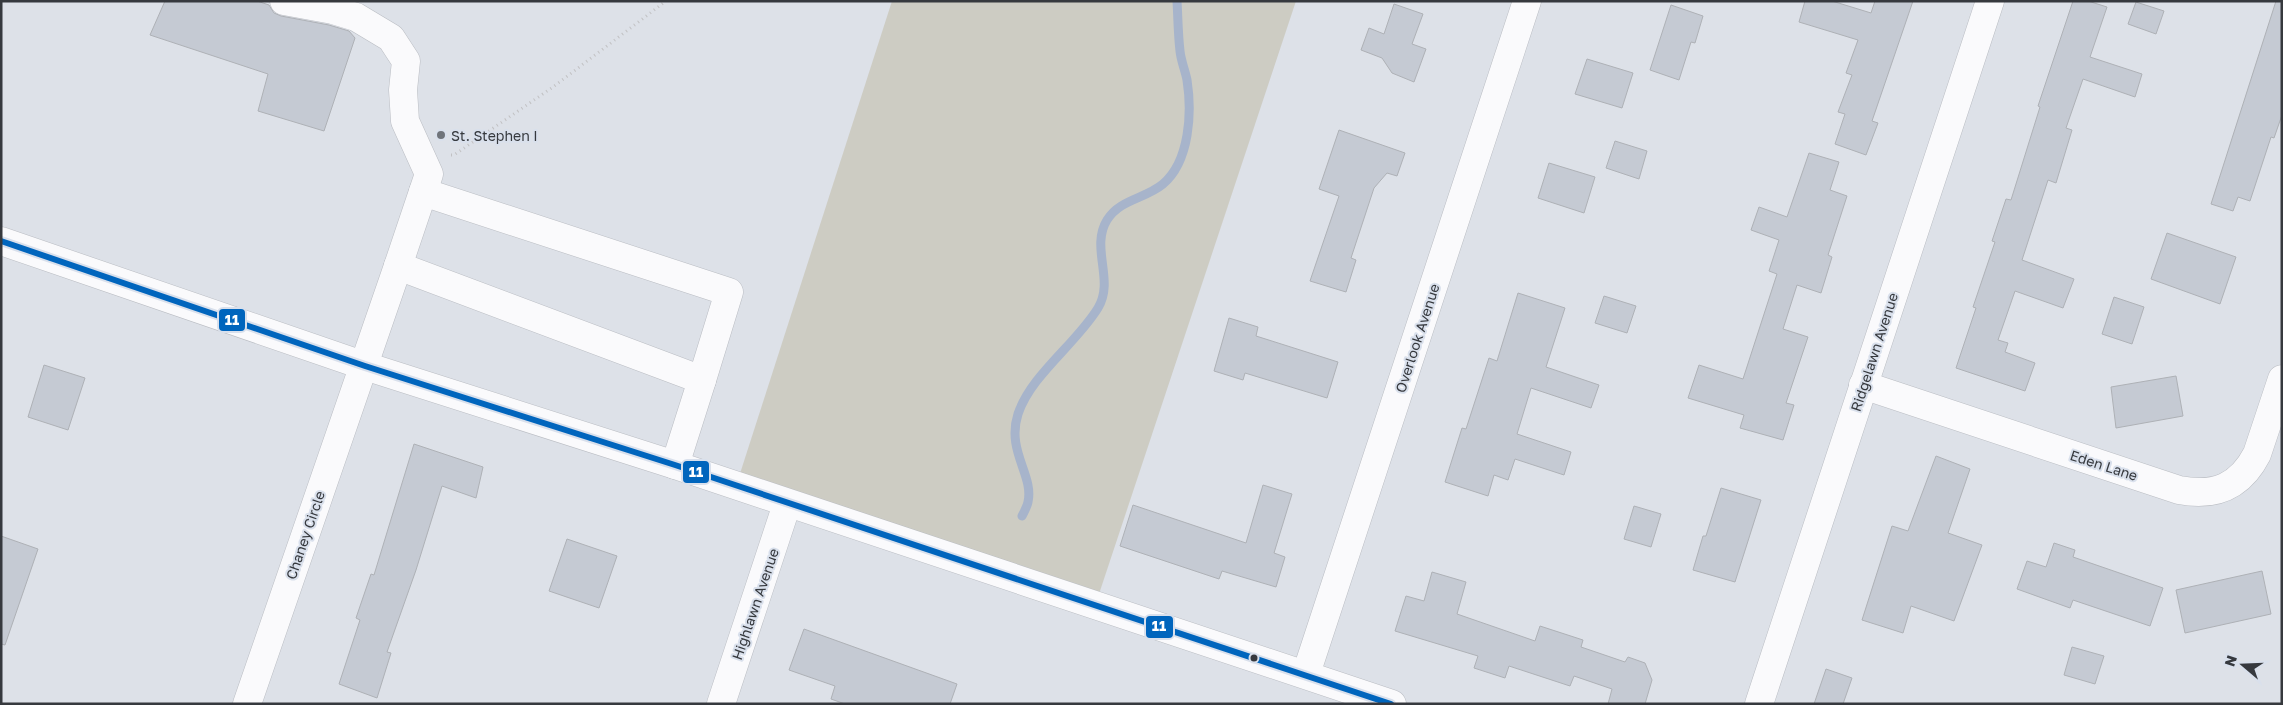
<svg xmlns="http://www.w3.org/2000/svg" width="2283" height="705" viewBox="0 0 2283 705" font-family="'Golos Text',sans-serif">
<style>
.green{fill:#cdccc3}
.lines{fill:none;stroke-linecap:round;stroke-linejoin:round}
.stream{stroke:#a7b4cb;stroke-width:9}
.building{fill:#c5cad3;stroke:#aeb1b6}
.minor-casing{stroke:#babdc3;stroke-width:29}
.path{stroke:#c1c1c3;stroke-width:3;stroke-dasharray:1 4;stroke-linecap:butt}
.minor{stroke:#fafafc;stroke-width:28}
.bus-1-casing{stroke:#d9e0ec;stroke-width:10}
.bus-1{stroke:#0065bd;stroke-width:6}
.poi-dot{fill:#70747a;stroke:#d9e0ec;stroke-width:2}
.bus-dot{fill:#36393e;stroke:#d9e0ec;stroke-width:2}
.labels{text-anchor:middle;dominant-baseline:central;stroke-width:4;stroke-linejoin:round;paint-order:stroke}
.poi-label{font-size:14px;fill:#36393e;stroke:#d9e0ec;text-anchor:start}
.street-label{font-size:14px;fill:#36393e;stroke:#d9e0ec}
.line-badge{stroke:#d9e0ec;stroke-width:2}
.badge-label{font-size:14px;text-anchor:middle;font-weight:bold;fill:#fff}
</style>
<rect width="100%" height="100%" fill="#dde1e8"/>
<polygon class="green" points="892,1 1296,1 1095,606 736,486"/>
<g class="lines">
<path class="stream" d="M1022,516C1024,512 1027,507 1028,502C1034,475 1006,451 1018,414C1031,375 1076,344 1098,308C1115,280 1090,248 1107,220C1120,199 1145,199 1163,184C1190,161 1192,112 1187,80C1185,70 1181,61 1180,51C1178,34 1178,18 1177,1"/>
</g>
<g class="building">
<polygon points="165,1 257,1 269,5 274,13 281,16 329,25 349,31 355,38 324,131 258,111 268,74 150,35"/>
<polygon points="1805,1 1832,1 1871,13 1875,1 1913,1 1872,121 1878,123 1866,155 1835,144 1845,114 1838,112 1852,75 1846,73 1858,40 1799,22"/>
<polygon points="2073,1 2088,1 2107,7 2090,57 2142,74 2135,97 2083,79 2066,128 2072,130 2056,183 2048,180 2022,260 2074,279 2063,308 2015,291 1998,340 2008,343 2005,352 2035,363 2025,391 1956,368 1976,308 1973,307 1995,242 1992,241 2006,199 2011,200 2040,107 2038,106"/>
<polygon points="2276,1 2282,1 2282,115 2274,138 2271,137 2250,201 2238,197 2233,211 2211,204"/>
<polygon points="2136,2 2164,11 2156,34 2128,24"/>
<polygon points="1394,4 1423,14 1412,44 1426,49 1414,82 1392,73 1382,58 1361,50 1369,28 1384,34"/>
<polygon points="1671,5 1703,16 1695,43 1691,42 1679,80 1650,70"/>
<polygon points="1587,59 1633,73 1622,108 1575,94"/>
<polygon points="1339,130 1405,153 1397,176 1387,173 1374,188 1351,258 1356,260 1346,292 1310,281 1339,196 1319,189"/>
<polygon points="1615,141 1647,151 1639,179 1606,168"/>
<polygon points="1809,153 1839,162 1830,190 1847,196 1828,255 1832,257 1821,293 1797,285 1783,329 1808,337 1786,403 1794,405 1783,440 1740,428 1744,415 1688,398 1699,365 1743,379 1777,274 1769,271 1779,240 1751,230 1759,207 1787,217"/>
<polygon points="1549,163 1595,177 1584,213 1538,198"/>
<polygon points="2167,233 2236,257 2220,304 2151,279"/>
<polygon points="1518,293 1565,308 1546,367 1599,385 1591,408 1531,388 1517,434 1571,452 1564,475 1515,459 1508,480 1494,475 1488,496 1445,482 1462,428 1466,429 1489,358 1497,361"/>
<polygon points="1604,296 1636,306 1627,333 1595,323"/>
<polygon points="2114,297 2144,307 2132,344 2102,334"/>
<polygon points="1229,318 1258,327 1256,336 1338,362 1327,398 1245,373 1243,380 1214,371"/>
<polygon points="44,365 85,378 68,430 28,417"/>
<polygon points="2176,376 2183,416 2116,428 2111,387"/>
<polygon points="414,444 483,467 476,498 442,486 416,570 387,652 391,653 377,698 339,684 360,620 356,618 371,574 374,575"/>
<polygon points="1936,456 1970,469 1948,533 1982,545 1954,621 1911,606 1903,633 1862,620 1892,526 1908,531"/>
<polygon points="1263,485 1292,494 1274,553 1285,557 1276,587 1222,571 1219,579 1120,546 1133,505 1246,543"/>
<polygon points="1721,488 1761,500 1735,582 1693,570 1703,536 1706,536"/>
<polygon points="1634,506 1661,514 1651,547 1624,539"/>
<polygon points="1,536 38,549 5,645 1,644"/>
<polygon points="567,539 617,556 599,608 549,591"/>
<polygon points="2054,543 2075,550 2073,557 2163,588 2150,626 2073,600 2070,608 2017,589 2027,561 2046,567"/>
<polygon points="2262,571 2271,614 2185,633 2176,590"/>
<polygon points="1432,572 1466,582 1457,614 1535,641 1540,626 1583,640 1581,647 1625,662 1628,657 1645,663 1652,680 1645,704 1608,704 1612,689 1574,676 1570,686 1509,666 1505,678 1474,668 1478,656 1395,631 1406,596 1424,601"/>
<polygon points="804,629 957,684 950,704 845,704 831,699 835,686 789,670"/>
<polygon points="2072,647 2104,656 2095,684 2064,675"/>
<polygon points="1826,669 1852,678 1843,704 1814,704"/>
</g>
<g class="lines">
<g class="minor-casing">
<g id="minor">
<polyline points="284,1 333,10 356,17 391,38 406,61 403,90 405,121 429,174 398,266"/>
<polyline points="423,192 729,292 702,380"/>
<polyline points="1,241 365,366 675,465 1392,704"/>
<path d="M1863,385L2179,490C2215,497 2240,487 2257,454L2282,379"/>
<polyline points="1306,674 1527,1"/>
<polyline points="247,704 398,266 702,380 675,465"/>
<polyline points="721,704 787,504"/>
<polyline points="1759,704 1990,1"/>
</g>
</g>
<polyline class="path" points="451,155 454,155 553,87 666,1"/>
<use href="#minor" class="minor"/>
<g class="bus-1-casing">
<polyline id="bus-1" points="1,241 365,366 675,465 1391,704"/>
</g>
<use href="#bus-1" class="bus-1"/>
</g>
<circle class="poi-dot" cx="441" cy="135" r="5"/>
<circle class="bus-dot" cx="1254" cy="658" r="4.5"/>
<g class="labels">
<g class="poi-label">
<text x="451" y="135">St. Stephen I</text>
</g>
<g class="street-label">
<text transform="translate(1417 338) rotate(-72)">Overlook Avenue</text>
<text transform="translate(1874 352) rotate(-72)">Ridgelawn Avenue</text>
<text transform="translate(2104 465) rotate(18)">Eden Lane</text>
<text transform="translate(305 535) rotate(-71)">Chaney Circle</text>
<text transform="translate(755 604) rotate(-71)">Highlawn Avenue</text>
</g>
</g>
<g class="line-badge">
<rect x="218" y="308" width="28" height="24" rx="5" fill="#0065bd"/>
<rect x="682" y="460" width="28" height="24" rx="5" fill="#0065bd"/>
<rect x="1145" y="615" width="29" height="24" rx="5" fill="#0065bd"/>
</g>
<g class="badge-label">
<text x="232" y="325">11</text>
<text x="696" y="477">11</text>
<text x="1159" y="631">11</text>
</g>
<rect width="2283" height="705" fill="none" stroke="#36393e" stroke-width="5"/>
<g transform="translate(2243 665) rotate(289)" stroke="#d9e0ec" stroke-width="4" paint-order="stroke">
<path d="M0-4L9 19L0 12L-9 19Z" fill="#36393e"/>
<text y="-8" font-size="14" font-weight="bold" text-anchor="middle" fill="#36393e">N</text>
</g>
</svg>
